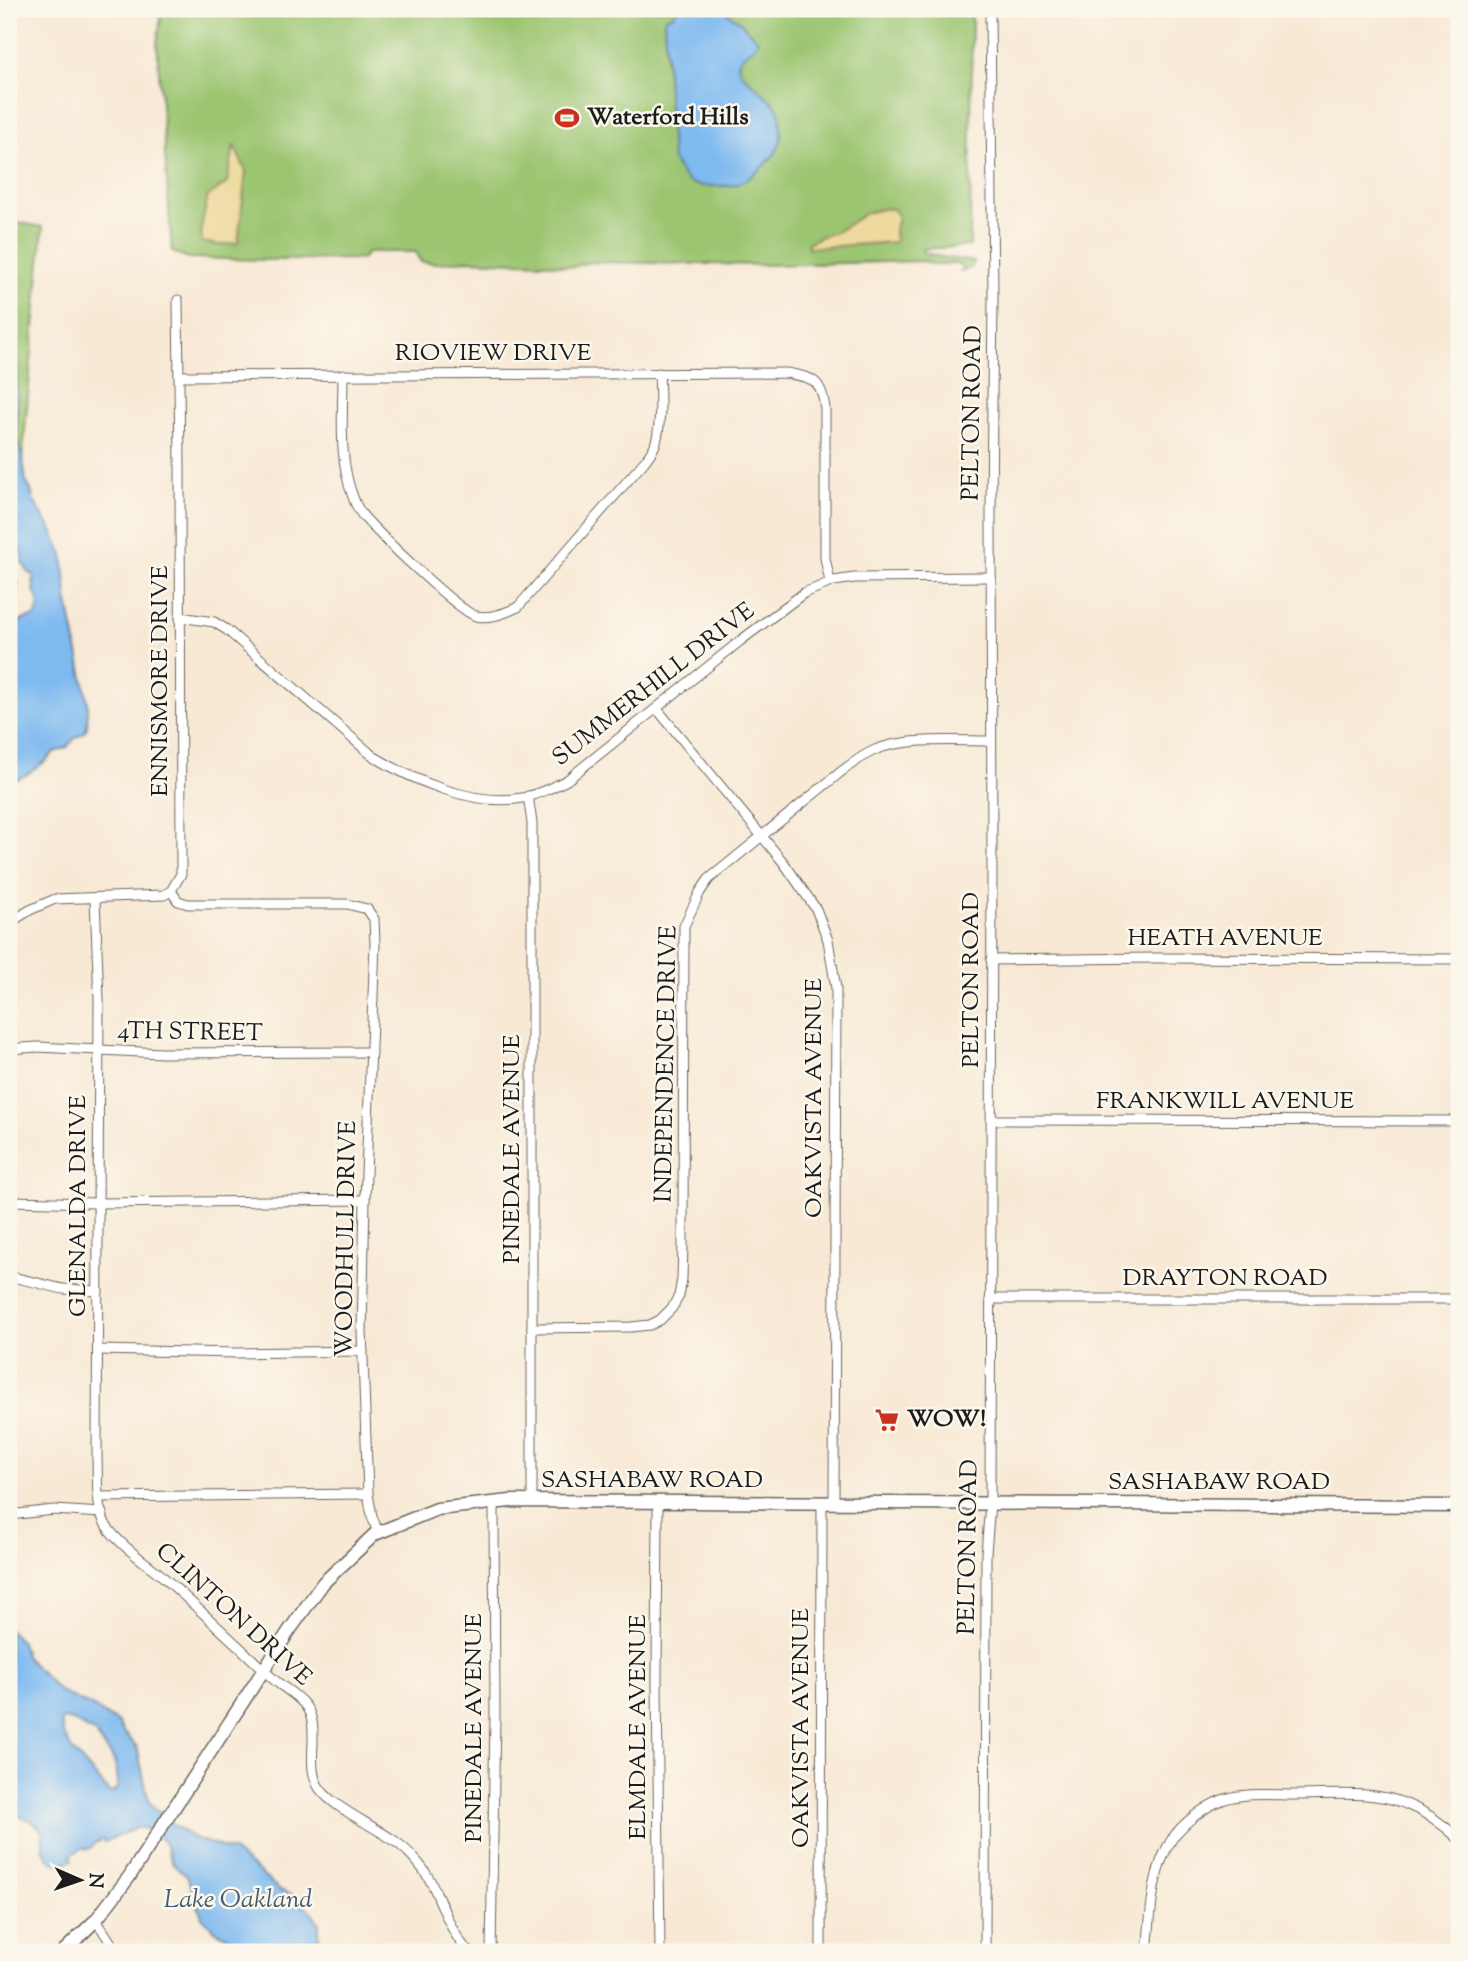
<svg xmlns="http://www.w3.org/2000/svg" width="1468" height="1961" viewBox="0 0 1468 1961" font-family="'Sorts Mill Goudy',serif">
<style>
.green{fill:#9bc571;stroke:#5c7046;stroke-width:2}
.sand{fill:#eeda9e;stroke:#857b5d;stroke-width:2}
.water{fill:#7eb9f0;stroke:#4d6a86;stroke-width:2;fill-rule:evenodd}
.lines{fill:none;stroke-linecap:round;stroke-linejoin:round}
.minor-casing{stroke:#69645d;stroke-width:11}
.tertiary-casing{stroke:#69645d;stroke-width:15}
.minor{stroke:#fff;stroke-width:9}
.tertiary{stroke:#fff;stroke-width:12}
.labels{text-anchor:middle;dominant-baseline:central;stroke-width:5;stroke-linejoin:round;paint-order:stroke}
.poi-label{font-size:24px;font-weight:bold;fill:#1c1c1c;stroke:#fbf7ec;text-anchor:start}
.street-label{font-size:24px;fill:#1c1c1c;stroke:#fbf7ec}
.water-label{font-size:26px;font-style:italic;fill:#435b71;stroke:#fbf7ec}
</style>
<rect width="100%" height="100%" fill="#fbf7ec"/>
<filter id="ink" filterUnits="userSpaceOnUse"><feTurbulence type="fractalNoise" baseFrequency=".0143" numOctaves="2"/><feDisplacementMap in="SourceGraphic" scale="14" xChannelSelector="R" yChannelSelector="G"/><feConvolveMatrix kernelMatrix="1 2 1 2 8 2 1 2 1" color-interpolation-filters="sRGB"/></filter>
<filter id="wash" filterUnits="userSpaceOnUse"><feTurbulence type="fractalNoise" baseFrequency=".00686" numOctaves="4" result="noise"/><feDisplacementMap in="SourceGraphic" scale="28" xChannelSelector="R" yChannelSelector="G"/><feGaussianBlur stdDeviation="1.57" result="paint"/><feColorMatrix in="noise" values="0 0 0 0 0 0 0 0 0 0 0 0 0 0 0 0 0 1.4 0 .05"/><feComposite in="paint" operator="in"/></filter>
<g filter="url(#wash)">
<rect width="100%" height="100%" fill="#f8e9d5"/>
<g class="green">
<path d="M162,9H972L970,246L923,249V252C939,259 957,258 974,262L972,267L961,272L963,267C954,262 950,264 940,265C934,265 929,263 923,261L767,265L589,262L573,267L544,263L466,260L438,263L421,262L415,252H368L362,259L260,260L189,258L172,252L157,44Z"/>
<polygon points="9,221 43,227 18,509 9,517"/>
</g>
<g class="sand">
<polygon points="234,146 246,171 238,243 218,245 202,242 201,228 208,196 227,183"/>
<polygon points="882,209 894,209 898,217 894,232 895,242 808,248 808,243 819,237 836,232 866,213"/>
</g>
<g class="water">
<path d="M675,9H722L740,22L758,40C756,51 734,55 739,68C742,79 771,95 779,111C781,116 781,121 781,127C781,132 782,138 780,143C777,157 752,178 739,183C731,187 721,186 713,186C687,187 684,180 672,159L664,22L665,18L675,14Z"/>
<path d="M9,333L17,343V441L23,460L26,482L31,490L33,500L50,527L63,555L67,597L88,703L87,728L84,733L75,738L66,748L54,752L46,761L26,775L17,779L9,777V567L14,572L18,583C15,590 18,593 17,600C15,609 14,616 14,625L25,619L35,617C43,597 37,604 34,588C33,584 34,579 34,575L29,573L22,562V555L15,539H9Z"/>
<path d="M9,1630L21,1642L25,1656L59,1691L97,1709L119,1724L123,1732L137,1747L149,1802L167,1821L194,1838L233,1851L280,1890L295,1896L311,1911L319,1923V1943L328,1952H241L228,1937L213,1929L202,1917L188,1878L171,1861L165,1843L155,1833L144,1828H136L104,1842L102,1839L94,1844L92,1847L86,1850L84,1847L71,1855L72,1860C61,1865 49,1864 44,1850C42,1845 44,1839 42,1833C37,1820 21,1815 9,1816ZM63,1719L73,1721L96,1734C104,1752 115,1751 117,1775C117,1782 119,1785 115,1791L110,1793L72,1750L63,1733L61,1722Z"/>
</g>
</g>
<g filter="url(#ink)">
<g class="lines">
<g class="minor-casing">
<g id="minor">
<path d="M343,374C343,415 338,458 353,497C355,503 359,511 363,516C378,533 458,611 476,616C491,619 505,613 518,607L644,462C648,457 651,453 654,447C662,430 660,392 659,373"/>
<path d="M179,376L786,373C814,378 822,380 825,409V558L830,582"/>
<path d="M180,617L214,622L227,630L373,756C412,780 474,807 522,798C538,795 553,787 567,780L740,641L804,593L834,581L854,578L991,577"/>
<polyline points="657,709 784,863 816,909 828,940 836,988 834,1503"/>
<polyline points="528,796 532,823 532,1502"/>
<polyline points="171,891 178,901 188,904 347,904 367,909 374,919 375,944 365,1200 362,1331 368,1494 372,1516 378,1533"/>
<path d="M95,899L99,1000L97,1457C98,1478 95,1506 106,1525C116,1542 145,1562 161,1575C198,1608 234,1642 270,1676C280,1686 293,1692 303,1703C323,1724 305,1759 317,1784C329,1809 388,1830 410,1854C418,1862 427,1874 432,1884C441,1901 455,1944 471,1952"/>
<polyline points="9,923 30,910 55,899 164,895 171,891 181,874 180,466 178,300"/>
<polyline points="991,960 1154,958 1459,959"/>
<polyline points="9,1049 37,1047 162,1053 371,1052"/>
<polyline points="991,1120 1459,1121"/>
<polyline points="9,1201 97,1203 365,1200"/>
<polyline points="9,1276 63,1289 98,1291"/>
<polyline points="990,1299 1459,1299"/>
<path d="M532,1328L631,1327L650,1325L660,1320L672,1308L679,1296L682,1279L683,1244L684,926L700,892L709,879L842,771C853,763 863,755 875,750C905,737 958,741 991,741"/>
<polyline points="98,1350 237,1353 363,1351"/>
<polyline points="99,1497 368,1494"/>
<polyline points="658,1502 657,1682 660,1952"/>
<polyline points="9,1515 54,1510 102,1513"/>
<polyline points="96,1920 117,1952"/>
<polyline points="491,1952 495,1716 494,1503"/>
<polyline points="821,1952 822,1503"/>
<polyline points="985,1952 986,1554 990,1503 992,864 991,512 993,296 990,9"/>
<path d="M1147,1952C1151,1915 1151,1871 1172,1839C1183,1823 1204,1807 1222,1800C1245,1792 1272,1795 1296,1795C1331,1795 1373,1790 1406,1804C1427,1812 1443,1824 1459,1839"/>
</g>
</g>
<g class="tertiary-casing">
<polyline id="tertiary" points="63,1952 96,1920 129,1877 289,1631 323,1583 375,1534 437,1509 510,1501 1459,1506"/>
</g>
<use href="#minor" class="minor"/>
<use href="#tertiary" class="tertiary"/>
</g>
</g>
<defs>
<g id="stadium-bare" transform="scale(1.89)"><path d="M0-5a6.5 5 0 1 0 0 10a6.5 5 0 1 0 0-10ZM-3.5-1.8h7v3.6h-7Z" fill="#c8321e" stroke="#fbf7ec" stroke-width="2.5" paint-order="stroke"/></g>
<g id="supermarket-bare" transform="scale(1.89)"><path d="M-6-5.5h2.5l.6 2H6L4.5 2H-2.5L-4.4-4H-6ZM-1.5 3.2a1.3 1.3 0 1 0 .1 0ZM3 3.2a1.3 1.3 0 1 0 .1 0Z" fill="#c8321e" stroke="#fbf7ec" stroke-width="2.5" paint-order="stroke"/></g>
</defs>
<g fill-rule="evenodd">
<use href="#stadium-bare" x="567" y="118"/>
<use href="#supermarket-bare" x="887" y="1420"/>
</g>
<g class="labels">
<g class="poi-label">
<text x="587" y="118">Waterford Hills</text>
<text x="907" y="1420">WOW!</text>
</g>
<g class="street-label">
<text x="493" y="354">RIOVIEW DRIVE</text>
<text transform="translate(973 413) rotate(-89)">PELTON ROAD</text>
<text transform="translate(161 681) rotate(-90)">ENNISMORE DRIVE</text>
<text transform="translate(654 685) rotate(-38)">SUMMERHILL DRIVE</text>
<text x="1225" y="939">HEATH AVENUE</text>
<text transform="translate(972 980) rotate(-90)">PELTON ROAD</text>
<text transform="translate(190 1033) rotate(1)">4TH STREET</text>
<text transform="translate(667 1064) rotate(-89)">INDEPENDENCE DRIVE</text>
<text transform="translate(815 1098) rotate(-90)">OAKVISTA AVENUE</text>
<text x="1225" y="1102">FRANKWILL AVENUE</text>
<text transform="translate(513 1149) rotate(-90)">PINEDALE AVENUE</text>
<text transform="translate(79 1206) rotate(-90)">GLENALDA DRIVE</text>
<text transform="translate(347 1239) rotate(-89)">WOODHULL DRIVE</text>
<text x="1225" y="1279">DRAYTON ROAD</text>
<text x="652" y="1481">SASHABAW ROAD</text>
<text x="1219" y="1483">SASHABAW ROAD</text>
<text transform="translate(969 1547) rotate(-89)">PELTON ROAD</text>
<text transform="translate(233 1615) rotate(42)">CLINTON DRIVE</text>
<text transform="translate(639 1727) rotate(-90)">ELMDALE AVENUE</text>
<text transform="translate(475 1728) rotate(-90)">PINEDALE AVENUE</text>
<text transform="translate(802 1728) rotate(-90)">OAKVISTA AVENUE</text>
</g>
<g class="water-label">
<text x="238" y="1900">Lake Oakland</text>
</g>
</g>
<rect width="1468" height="1961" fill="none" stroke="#fbf7ec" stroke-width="35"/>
<g transform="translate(80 1880) rotate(92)" stroke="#fbf7ec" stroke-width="5" paint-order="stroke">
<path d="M0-5L12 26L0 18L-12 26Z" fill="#1c1c1c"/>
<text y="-10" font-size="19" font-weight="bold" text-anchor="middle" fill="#1c1c1c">N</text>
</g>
</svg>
